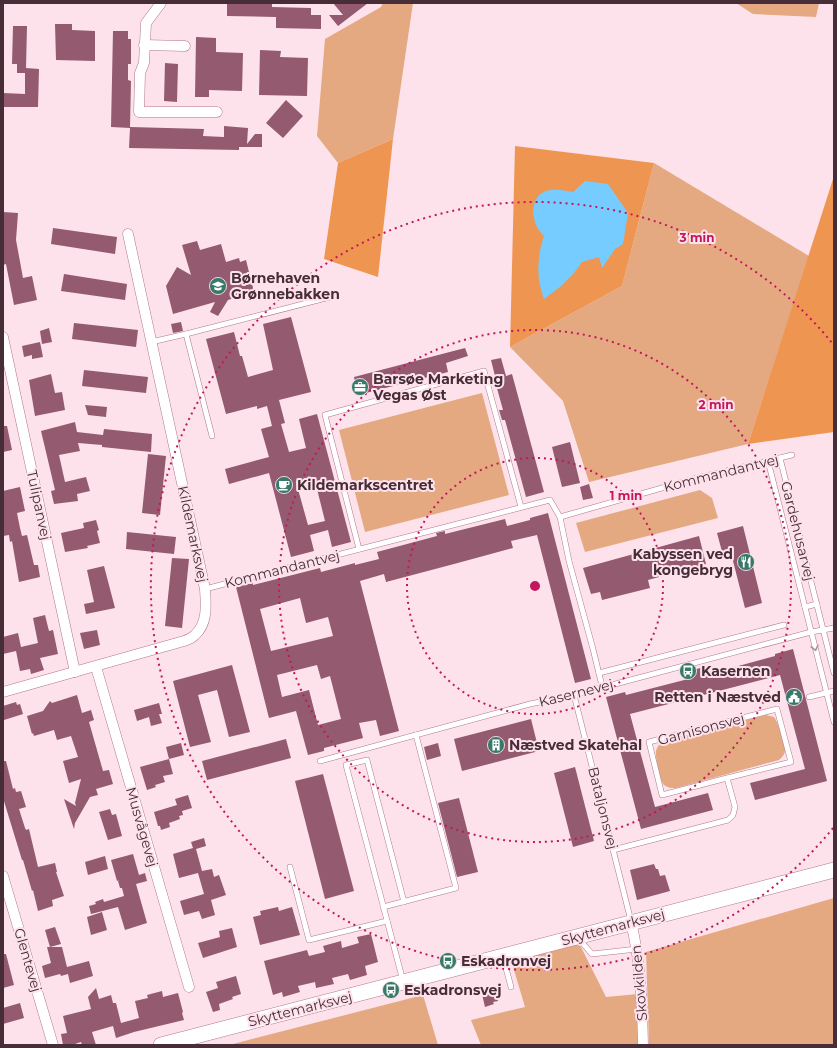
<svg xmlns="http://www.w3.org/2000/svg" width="837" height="1048" viewBox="0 0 837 1048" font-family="Montserrat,sans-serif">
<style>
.green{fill:#e4a980}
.forest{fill:#ef9552}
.water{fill:#76ccfe}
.building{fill:#935a70;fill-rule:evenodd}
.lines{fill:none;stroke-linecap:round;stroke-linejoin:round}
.lane-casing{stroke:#b3778e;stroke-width:6}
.street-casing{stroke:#b3778e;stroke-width:11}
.secondary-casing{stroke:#b3778e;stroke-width:16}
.lane{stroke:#fff;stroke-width:5}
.street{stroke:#fff;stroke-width:10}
.secondary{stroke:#fff;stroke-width:15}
.oneway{stroke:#a3969b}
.ring{fill:none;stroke:#c2185b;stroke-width:2;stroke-dasharray:2 4}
.labels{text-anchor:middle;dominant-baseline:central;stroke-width:4;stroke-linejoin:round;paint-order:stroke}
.poi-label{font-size:14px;font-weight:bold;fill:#472d37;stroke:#fde2eb;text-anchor:start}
.street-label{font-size:14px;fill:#472d37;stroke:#fde2eb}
.centre{fill:#c2185b;stroke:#fde2eb;stroke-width:2}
.ring-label{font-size:12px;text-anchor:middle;font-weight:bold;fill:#c2185b;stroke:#fde2eb;stroke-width:4;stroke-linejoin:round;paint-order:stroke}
</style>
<rect width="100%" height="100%" fill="#fde2eb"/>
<g class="green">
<polygon points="383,3 413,3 393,139 338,163 317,136 325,39 381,7"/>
<polygon points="736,3 819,3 816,17 753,14"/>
<polygon points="654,163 809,256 748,444 589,482 563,401 510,347 622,286"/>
<polygon points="482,393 509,495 365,532 339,430"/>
<polygon points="700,490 712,498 718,518 585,552 576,523"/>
<path d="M766,715L774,717C778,722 785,743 785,750C785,755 782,757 779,760L676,788C672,788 668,788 664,785C660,781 655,756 656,751C657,747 659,745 661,742Z"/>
<polygon points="834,898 834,1045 649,1045 646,952"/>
<polygon points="578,941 606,997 638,994 638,1045 481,1045 471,1020 525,1007 511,960"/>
<polygon points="423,995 438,1045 229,1045"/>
</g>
<g class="forest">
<polygon points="393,139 378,277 324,259 338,163"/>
<polygon points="515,146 654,163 622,286 510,347"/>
<polygon points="834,176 834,432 748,444"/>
</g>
<path class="water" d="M585,181L608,184L628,213L623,244L615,249L602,268L599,257L582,262L574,273L560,287L544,299C536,279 537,256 544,236C542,234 540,232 538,229C530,215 531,192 551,190C558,189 566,191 573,192Z"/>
<g class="building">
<polygon points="227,3 272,4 272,7 311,8 311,15 321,15 321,29 276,28 276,17 227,16"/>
<polygon points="333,3 368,3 338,26 329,15 343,15"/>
<polygon points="55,24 72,24 72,30 95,31 95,61 56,60"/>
<polygon points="13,26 27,26 26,68 39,69 38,107 3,107 3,93 25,94 25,73 17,73 17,64 12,64"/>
<polygon points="113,31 128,31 128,39 131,39 131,64 128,64 128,80 131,81 130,127 204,129 203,136 224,137 224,126 248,128 247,144 255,134 262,134 262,147 239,147 239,150 129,148 130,128 111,127"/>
<polygon points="196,37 216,38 216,52 243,53 242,91 209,90 209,97 195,97"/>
<polygon points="260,50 281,51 280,57 308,58 307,96 259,95"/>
<polygon points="165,63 178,64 177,102 164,101"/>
<polygon points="286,100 303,116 283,138 266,123"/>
<polygon points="3,212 18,213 16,240 23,278 32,276 37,300 14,305 6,264 3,265"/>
<polygon points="53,228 117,237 115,254 51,244"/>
<polygon points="197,241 200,250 221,244 226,262 239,258 240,262 246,260 254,292 228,300 218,316 210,312 215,302 173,314 166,286 177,267 191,275 182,245"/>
<polygon points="64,274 127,284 125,300 61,291"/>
<path d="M291,317L311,392L279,400L285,423L281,424L289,452L306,448L299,419L317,414L351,542L332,547L328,530L310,535L314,551L291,557L269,473L229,484L225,469L269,457L261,429L272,426L267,406L257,409V406L226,414L206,339L234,332L240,356H242L248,377L273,370L263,324ZM314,477L325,521L308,525L296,482Z"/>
<polygon points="181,322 183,331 173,333 171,324"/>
<polygon points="74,323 138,330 136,347 72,339"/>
<polygon points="49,328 52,342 42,344 40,331"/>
<polygon points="40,342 43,357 32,359 32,355 24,357 22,346"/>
<polygon points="465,348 468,356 446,363 448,372 358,395 354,377"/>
<polygon points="501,358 506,376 512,374 544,492 526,497 505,420 502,420 499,410 503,410 495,381 496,380 491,360"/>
<polygon points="84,370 148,377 146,393 82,386"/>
<polygon points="51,374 55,393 62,392 65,410 35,416 29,380"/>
<polygon points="85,405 107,407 106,417 88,415"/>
<polygon points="75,422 77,432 103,435 104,429 152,434 151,452 102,447 102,445 78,443 80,451 59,455 65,482 86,477 90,491 77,494 78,501 54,504 51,491 55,490 41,431"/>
<polygon points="3,426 7,426 12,450 3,452"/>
<polygon points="570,442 580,483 562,487 552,447"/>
<polygon points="148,454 166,456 160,515 142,513"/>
<polygon points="589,484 593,498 583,500 580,487"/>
<polygon points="20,487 25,511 17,513 20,528 22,536 27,535 34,565 38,565 40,577 19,582 12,541 10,542 9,535 3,536 3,491"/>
<path d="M548,513L591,679L575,683L537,535L511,541L513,548L454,564L386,582L384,574L360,581L399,731L380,736L376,720L359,723L363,738L324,748V751L308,755L296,711L269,718L236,587L253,583V585L320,568L321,572L355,563V565L379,559L377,552L437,536L436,533L445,531V534L505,519L507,526L530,520V518ZM300,598L306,623L328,617L333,636L271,651L260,609ZM317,665L321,679L330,676L341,719L318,725L309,690L282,697L277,675Z"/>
<polygon points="96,520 99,530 97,531 100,543 87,546 88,548 65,552 61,533 84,528 83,523"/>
<polygon points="743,526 762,603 745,608 732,557 724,559 717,533"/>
<polygon points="127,532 176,537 174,554 126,549"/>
<polygon points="699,536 706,564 648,580 650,588 602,600 600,592 591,594 583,568"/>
<polygon points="172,558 189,559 182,628 165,626"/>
<polygon points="104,566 115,608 86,614 84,604 94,602 87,570"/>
<polygon points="45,615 49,631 53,630 58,654 40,658 44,670 31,674 30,669 20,671 16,651 3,654 3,637 18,633 21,647 38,643 33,618"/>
<polygon points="97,630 100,645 84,649 80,633"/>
<polygon points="793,649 827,781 755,800 750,783 805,769 780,675 630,714 655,807 708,793 713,810 641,829 606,697 625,692 626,695 692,678 690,671 707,666 709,674 775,656 775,654"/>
<polygon points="232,665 250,732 229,737 217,690 198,695 211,742 190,747 173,681"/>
<polygon points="77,695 82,713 91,710 94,720 89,722 103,771 109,770 113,784 96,789 98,795 90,797 75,823 74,829 64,799 76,806 75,803 81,779 69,783 63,761 78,757 71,736 57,740 54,730 34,736 33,733 32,734 27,716 43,711 50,701 52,703"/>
<polygon points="16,702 17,705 20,704 23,714 4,720 3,706"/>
<polygon points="159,703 162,714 159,714 162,723 151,726 149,717 137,721 134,710"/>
<polygon points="531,719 539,751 462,771 454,739"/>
<polygon points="286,739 291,758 207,780 202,761"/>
<polygon points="181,743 184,755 169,759 166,747"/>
<polygon points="438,743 441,756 427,760 424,747"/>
<polygon points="169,759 173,774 163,776 165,782 155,785 156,787 147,790 140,767"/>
<polygon points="3,761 6,761 13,789 15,788 16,792 21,791 26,807 19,809 25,828 26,830 29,829 38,867 55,863 57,872 56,872 64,896 52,900 53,906 38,911 33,890 32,891 23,860 22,860 3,798"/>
<polygon points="575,767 594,841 573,847 554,773"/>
<polygon points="323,774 354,891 325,899 295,781"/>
<polygon points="188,795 192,808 182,811 183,815 179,816 180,819 169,823 170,827 161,830 160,826 158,826 154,812 177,805 175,799"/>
<polygon points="459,798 478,872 457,877 438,803"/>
<polygon points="110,809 112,815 116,814 122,836 108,840 99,812"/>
<polygon points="204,838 206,846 196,849 202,871 212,869 214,877 219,875 226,895 211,900 215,915 202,919 199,911 184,915 180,901 204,894 198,873 179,878 173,854 193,848 191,842"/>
<polygon points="133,854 139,875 145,873 147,881 136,884 147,923 125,930 118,907 91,914 89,906 96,904 95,902 103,899 104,902 124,896 122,888 120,888 118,881 120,880 117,881 111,860"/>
<polygon points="105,856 108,869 88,875 85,862"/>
<polygon points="654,864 656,869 658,869 660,876 665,875 670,891 637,900 630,870"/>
<polygon points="278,907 279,911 292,907 300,935 260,945 253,917 261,915 260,911"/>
<polygon points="102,912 107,930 91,935 87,917"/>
<polygon points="55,927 61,944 50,947 45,930"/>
<polygon points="232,928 237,947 203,958 198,943 220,937 219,931"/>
<polygon points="371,934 378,962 365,966 367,975 350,980 348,974 332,978 334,984 316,988 315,982 298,986 300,992 283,997 282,992 273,995 264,961 307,950 309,956 325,952 323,946 341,941 342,948 359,943 357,937"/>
<polygon points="47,947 62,947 67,967 89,961 93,976 70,983 68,974 61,976 60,974 45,978 42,966 51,963"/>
<polygon points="3,954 6,954 14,985 3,988"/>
<polygon points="236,976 241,994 232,997 233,999 219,1004 220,1010 213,1012 206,992 218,988 216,982"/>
<polygon points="495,987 498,1001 493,1002 494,1004 485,1007 481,990"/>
<polygon points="96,988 99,999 111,995 113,1003 116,1003 121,1023 139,1018 135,1001 148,998 147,995 162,991 163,997 178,993 183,1012 182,1013 184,1020 134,1032 116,1038 113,1026 92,1032 96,1045 82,1045 81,1042 72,1045 63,1045 61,1034 67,1033 63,1016 91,1009 88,997"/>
<polygon points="20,1003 24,1018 3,1024 3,1008"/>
</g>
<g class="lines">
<g class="lane-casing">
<g id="lane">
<polyline points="186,334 212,436"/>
<polyline points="151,342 186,334 330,297"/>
<polyline points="780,458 834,673"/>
<polyline points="768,461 834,722"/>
<polyline points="560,517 569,561 593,649 602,686"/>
<polyline points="359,549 325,415 484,371 521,507"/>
<polyline points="205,589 550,500 560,517 697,478 792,455"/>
<polyline points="805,607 817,604"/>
<polyline points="599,673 784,625"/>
<polyline points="574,695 631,921"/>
<polyline points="809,697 834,691"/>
<polyline points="320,761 530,704 574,695 811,632 834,628"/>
<polyline points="613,850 728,820 733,815 735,807 727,778 791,762 777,709 649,742 662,795 727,778"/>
<polyline points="290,867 309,940 387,921"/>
<polyline points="383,907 456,888 416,735"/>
<polyline points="579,939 592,954 637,949"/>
<polyline points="503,957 511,987"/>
<polyline points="403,981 346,765 367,760 404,902"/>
</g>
</g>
<g class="street-casing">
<g id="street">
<polyline points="161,3 146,23 144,63 140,73 139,112 217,112"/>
<polyline points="144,45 185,46"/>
<polyline points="3,337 75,672"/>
<polyline points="96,667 189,987"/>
<path d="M3,692L184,641C187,640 192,638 195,635C208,623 206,605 205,589L128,234"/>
<polyline points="3,876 53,1045"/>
<path d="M631,922C641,964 642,1002 643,1045"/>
</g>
</g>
<g class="secondary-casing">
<polyline id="secondary" points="161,1045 834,870"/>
</g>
<use href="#lane" class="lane"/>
<use href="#street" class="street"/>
<use href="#secondary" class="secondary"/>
</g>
<defs><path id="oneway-chevron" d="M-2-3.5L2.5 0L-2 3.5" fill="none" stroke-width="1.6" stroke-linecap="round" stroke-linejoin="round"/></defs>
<use class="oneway" href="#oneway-chevron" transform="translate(815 648) rotate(76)"/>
<g class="ring">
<circle cx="535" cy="586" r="128"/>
<circle cx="535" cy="586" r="256"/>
<path d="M833 828A384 384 0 1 1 833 344"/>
</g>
<defs>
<g id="school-disc" transform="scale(0.9)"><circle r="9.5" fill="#387969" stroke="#fde2eb"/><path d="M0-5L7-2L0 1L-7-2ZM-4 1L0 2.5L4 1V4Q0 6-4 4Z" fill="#fff"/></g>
<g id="office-disc" transform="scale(0.9)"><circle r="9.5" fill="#387969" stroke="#fde2eb"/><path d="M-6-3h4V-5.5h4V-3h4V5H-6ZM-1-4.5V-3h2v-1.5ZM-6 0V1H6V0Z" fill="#fff"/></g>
<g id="cafe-disc" transform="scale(0.9)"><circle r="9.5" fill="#387969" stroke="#fde2eb"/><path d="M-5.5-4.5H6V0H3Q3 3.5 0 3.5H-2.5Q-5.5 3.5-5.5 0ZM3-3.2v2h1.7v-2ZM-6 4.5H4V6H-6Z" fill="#fff"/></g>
<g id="restaurant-disc" transform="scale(0.9)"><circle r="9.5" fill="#387969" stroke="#fde2eb"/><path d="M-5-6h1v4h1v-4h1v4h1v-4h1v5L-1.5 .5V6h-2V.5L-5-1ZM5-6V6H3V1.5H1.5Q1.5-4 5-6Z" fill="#fff"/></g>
<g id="bus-disc" transform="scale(0.9)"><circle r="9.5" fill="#387969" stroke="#fde2eb"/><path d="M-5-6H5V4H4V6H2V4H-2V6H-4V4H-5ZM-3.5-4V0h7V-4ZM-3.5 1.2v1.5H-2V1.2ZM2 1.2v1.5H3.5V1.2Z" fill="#fff"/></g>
<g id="civic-disc" transform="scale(0.9)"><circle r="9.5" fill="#387969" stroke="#fde2eb"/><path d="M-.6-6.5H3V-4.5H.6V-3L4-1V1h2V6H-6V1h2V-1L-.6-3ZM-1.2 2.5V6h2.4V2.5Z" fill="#fff"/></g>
<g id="building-disc" transform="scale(0.9)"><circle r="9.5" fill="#387969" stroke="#fde2eb"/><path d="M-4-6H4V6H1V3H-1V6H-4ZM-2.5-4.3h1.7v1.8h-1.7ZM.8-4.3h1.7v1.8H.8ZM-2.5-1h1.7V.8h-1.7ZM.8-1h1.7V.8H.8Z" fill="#fff"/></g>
</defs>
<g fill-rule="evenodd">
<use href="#school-disc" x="218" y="286"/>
<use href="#office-disc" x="360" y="387"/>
<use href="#cafe-disc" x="284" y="485"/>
<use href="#restaurant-disc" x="746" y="562"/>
<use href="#bus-disc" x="688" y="671"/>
<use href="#civic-disc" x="794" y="697"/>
<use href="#building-disc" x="496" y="745"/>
<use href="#bus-disc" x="448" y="961"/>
<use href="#bus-disc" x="391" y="990"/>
</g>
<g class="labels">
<g class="poi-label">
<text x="231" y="278">Børnehaven<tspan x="231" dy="16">Grønnebakken</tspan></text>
<text x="373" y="379">Barsøe Marketing<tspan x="373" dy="16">Vegas Øst</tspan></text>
<text x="297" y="485">Kildemarkscentret</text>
<text x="733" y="554" text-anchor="end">Kabyssen ved<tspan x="733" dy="16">kongebryg</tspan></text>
<text x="701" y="671">Kasernen</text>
<text x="781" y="697" text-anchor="end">Retten i Næstved</text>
<text x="509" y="745">Næstved Skatehal</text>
<text x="461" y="961">Eskadronvej</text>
<text x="404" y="990">Eskadronsvej</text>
</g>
<g class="street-label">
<text transform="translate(721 473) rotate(-14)">Kommandantvej</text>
<text transform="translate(39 505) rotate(78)">Tulipanvej</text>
<text transform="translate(798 531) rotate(76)">Gardehusarvej</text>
<text transform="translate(193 534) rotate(78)">Kildemarksvej</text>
<text transform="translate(282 569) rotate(-14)">Kommandantvej</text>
<text transform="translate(576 693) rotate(-14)">Kasernevej</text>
<text transform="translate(701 729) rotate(-15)">Garnisonsvej</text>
<text transform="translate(603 808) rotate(76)">Bataljonsvej</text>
<text transform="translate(142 827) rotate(74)">Musvågevej</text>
<text transform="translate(613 927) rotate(-15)">Skyttemarksvej</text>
<text transform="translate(28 960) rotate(74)">Glentevej</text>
<text transform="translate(639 983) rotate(-95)">Skovkilden</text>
<text transform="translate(300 1009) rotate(-14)">Skyttemarksvej</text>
</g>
</g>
<circle cx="535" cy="586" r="6" class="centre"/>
<g class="ring-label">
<text x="697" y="242">3 min</text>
<text x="716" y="409">2 min</text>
<text x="626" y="500">1 min</text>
</g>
<rect width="837" height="1048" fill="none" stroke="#472d37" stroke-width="8"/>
</svg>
